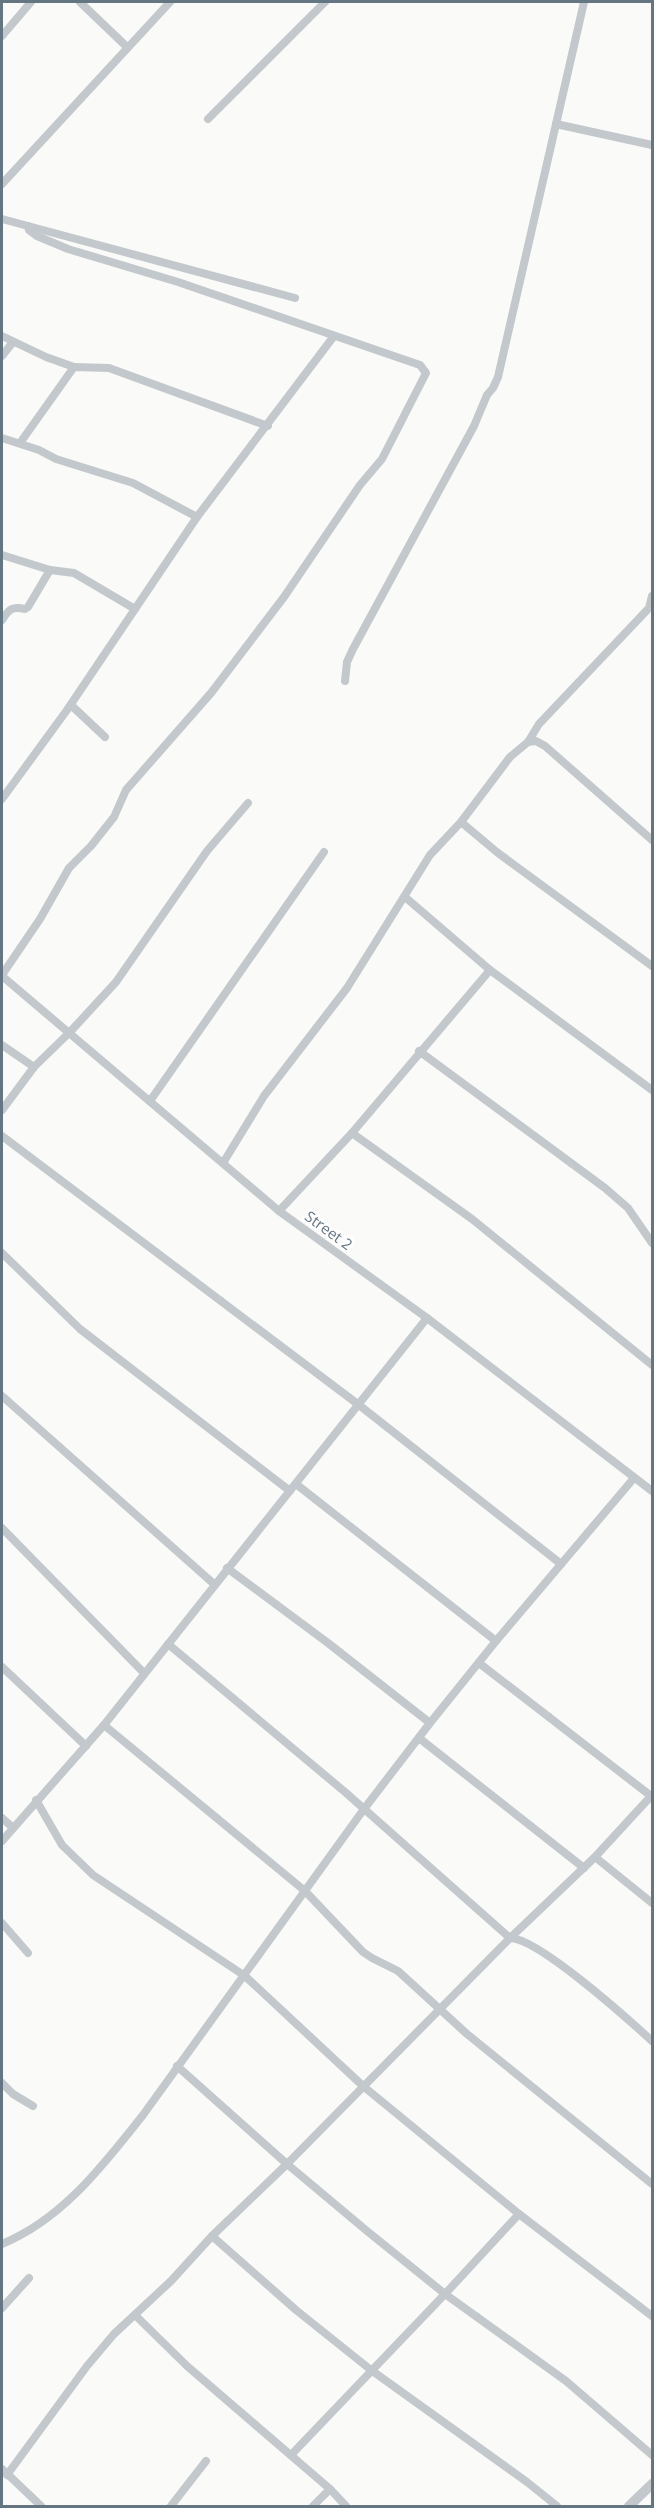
<svg xmlns="http://www.w3.org/2000/svg" width="654" height="2508" viewBox="0 0 654 2508" font-family="'Open Sans',sans-serif">
<style>
.lines{fill:none;stroke-linecap:round;stroke-linejoin:round}
.minor{stroke:#c3c8cc;stroke-width:8}
.tertiary{stroke:#c3c8cc;stroke-width:10}
.labels{text-anchor:middle;dominant-baseline:central;stroke-width:6;stroke-linejoin:round;paint-order:stroke}
.street-label{font-size:15px;fill:#657683;stroke:#fff}
</style>
<rect width="100%" height="100%" fill="#fafaf8"/>
<g class="lines">
<g class="minor">
<polyline points="80,2 127,47"/>
<polyline points="2,36 31,2"/>
<polyline points="208,119 325,2"/>
<polyline points="556,124 652,145"/>
<polyline points="2,184 170,2"/>
<polyline points="2,219 295,298"/>
<polyline points="2,336 46,357 74,367"/>
<polyline points="2,356 13,342"/>
<polyline points="2,438 39,450 56,459 133,483 197,517 67,710 2,799"/>
<polyline points="20,443 74,367 109,368 268,426"/>
<polyline points="197,517 334,336"/>
<polyline points="2,555 50,570 74,573 135,609"/>
<path d="M2,620C9,609 12,606 25,609L28,607L50,570"/>
<polyline points="345,681 347,662 353,649 474,426 487,395 493,388 498,377 584,2"/>
<polyline points="71,705 105,737"/>
<polyline points="528,742 539,724 649,608 652,596"/>
<polyline points="461,822 498,853 652,966"/>
<polyline points="405,897 490,970 652,1090"/>
<polyline points="2,975 40,919 69,868 91,846 114,817 126,790 211,693 284,597 360,485 382,459 426,373 420,365 178,282 68,249 37,236 29,230 28,226"/>
<polyline points="2,976 279,1211 427,1318 652,1491"/>
<polyline points="2,1045 34,1067"/>
<polyline points="419,1051 605,1188 628,1208 652,1243"/>
<polyline points="150,1101 324,852"/>
<polyline points="2,1110 34,1067 70,1032 116,982 207,851 248,803"/>
<polyline points="352,1133 472,1219 652,1365"/>
<polyline points="2,1136 359,1405 561,1564"/>
<polyline points="223,1163 264,1096 347,988 430,855 461,822 510,757 528,742 536,741 545,746 652,840"/>
<polyline points="279,1211 352,1133 490,970"/>
<polyline points="2,1253 80,1329 290,1491"/>
<polyline points="2,1396 214,1584"/>
<polyline points="296,1484 496,1641"/>
<polyline points="2,1528 144,1673"/>
<polyline points="227,1568 328,1643 430,1723"/>
<path d="M168,1644L345,1792L510,1938C538,1938 628,2019 652,2041"/>
<polyline points="479,1663 651,1796"/>
<polyline points="2,1667 86,1746"/>
<polyline points="104,1725 305,1891 363,1952 372,1958 398,1971 467,2034 652,2184"/>
<polyline points="419,1738 584,1868"/>
<polyline points="36,1800 62,1845 93,1875 245,1976 363,2086 519,2214 652,2316"/>
<polyline points="2,1818 12,1827"/>
<polyline points="2,1841 104,1725 427,1318"/>
<polyline points="595,1857 652,1903"/>
<polyline points="2,1923 28,1953"/>
<polyline points="177,2066 287,2164 367,2231 445,2294 566,2381 652,2455"/>
<polyline points="2,2083 13,2094 33,2106"/>
<polyline points="212,2236 296,2310 371,2370 527,2482 557,2506"/>
<path d="M2,2244C63,2219 103,2165 143,2115L364,1809L430,1723L496,1641L634,1478"/>
<polyline points="2,2308 29,2278"/>
<polyline points="135,2315 187,2366 330,2489 346,2506"/>
<polyline points="291,2455 445,2294 519,2214"/>
<polyline points="2,2469 41,2506"/>
<polyline points="7,2475 87,2366 114,2334 171,2281 212,2236 287,2164 510,1938 595,1857 652,1795"/>
<polyline points="171,2506 206,2461"/>
<polyline points="313,2506 330,2489"/>
</g>
<polyline class="tertiary" points="629,2506 652,2484"/>
</g>
<g class="labels">
<g class="street-label">
<text transform="translate(329 1230) rotate(36)">Street 2</text>
</g>
</g>
<rect width="654" height="2508" fill="none" stroke="#657683" stroke-width="6"/>
</svg>
